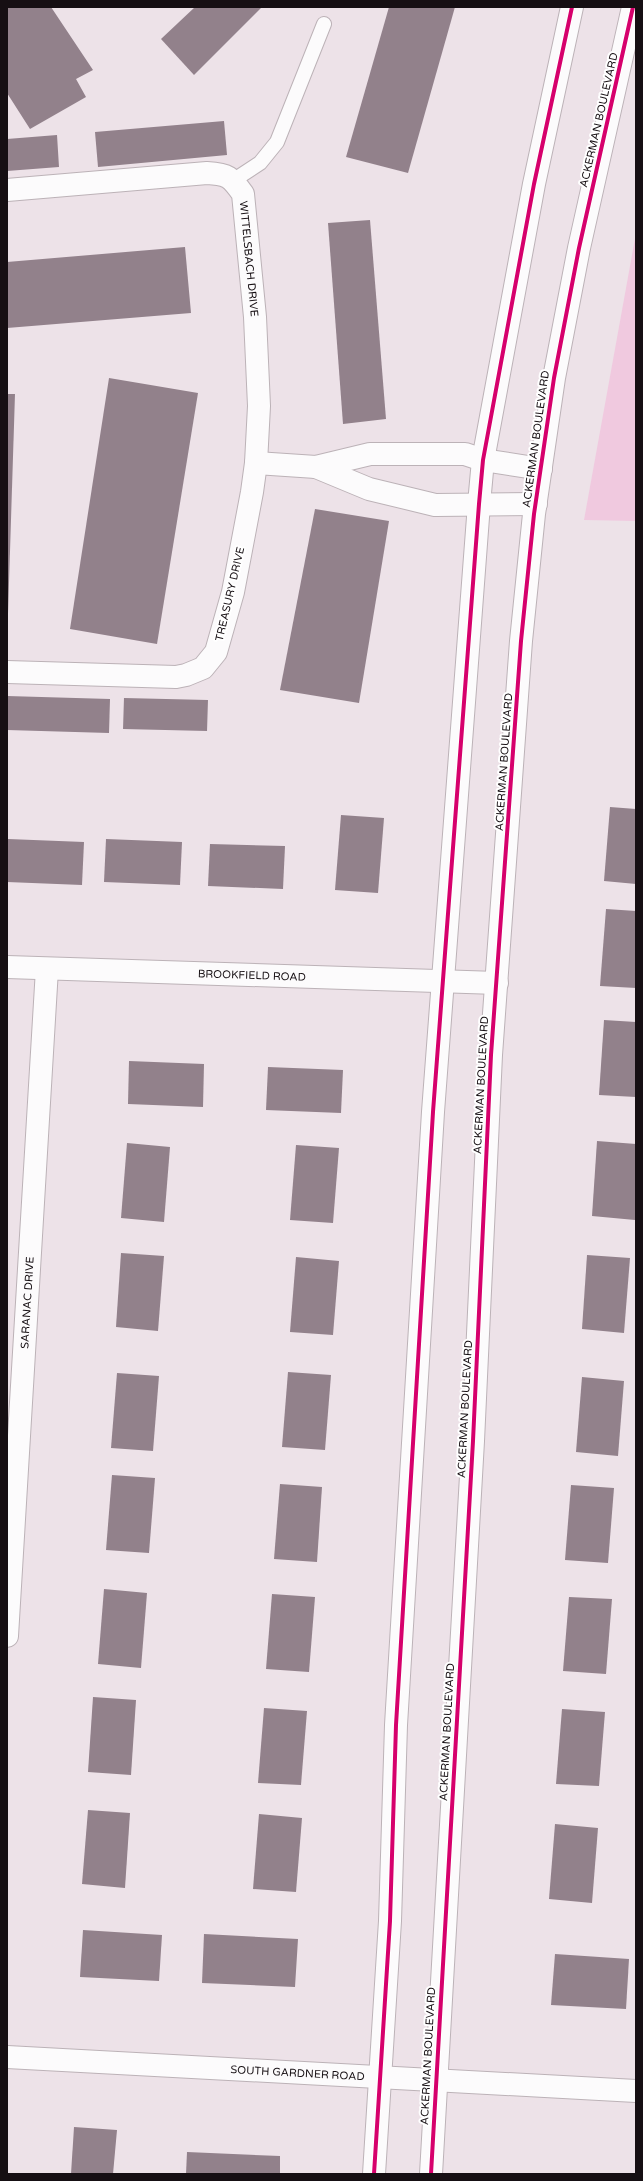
<svg xmlns="http://www.w3.org/2000/svg" width="643" height="2181" viewBox="0 0 643 2181" font-family="'Varela Round',sans-serif">
<style>
.green{fill:#f0c9df}
.building{fill:#92818b}
.lines{fill:none;stroke-linecap:round;stroke-linejoin:round}
.lane-casing{stroke:#bcb2b7;stroke-width:16}
.street-casing{stroke:#bcb2b7;stroke-width:24}
.secondary-casing{stroke:#bcb2b7;stroke-width:24}
.lane{stroke:#fcfbfc;stroke-width:14}
.street{stroke:#fcfbfc;stroke-width:22}
.secondary{stroke:#fcfbfc;stroke-width:22}
.cycleway-casing{stroke:#fff;stroke-width:6}
.cycleway{stroke:#d6006c;stroke-width:4}
.labels{text-anchor:middle;dominant-baseline:central;stroke-width:4;stroke-linejoin:round;paint-order:stroke}
.street-label{font-size:11px;fill:#160f13;stroke:#fff}
</style>
<rect width="100%" height="100%" fill="#ede2e8"/>
<polygon class="green" points="636,233 636,521 584,520"/>
<g class="building">
<polygon points="7,7 51,7 93,70 76,79 86,97 30,129 7,93"/>
<polygon points="195,7 262,7 194,75 161,39"/>
<polygon points="389,7 455,7 408,173 346,157"/>
<polygon points="224,121 227,155 98,167 95,132"/>
<polygon points="57,135 59,167 7,171 7,139"/>
<polygon points="370,220 386,419 343,424 328,223"/>
<polygon points="185,247 191,313 7,328 7,262"/>
<polygon points="109,378 198,393 157,644 70,629"/>
<polygon points="7,394 15,394 8,614 7,614"/>
<polygon points="315,509 389,521 359,703 280,690"/>
<polygon points="7,696 110,699 109,733 7,730"/>
<polygon points="124,698 208,700 207,731 123,729"/>
<polygon points="610,807 636,809 636,884 604,881"/>
<polygon points="341,815 384,818 378,893 335,890"/>
<polygon points="8,839 84,842 82,885 7,882"/>
<polygon points="106,839 182,842 180,885 104,882"/>
<polygon points="210,844 285,846 283,889 208,886"/>
<polygon points="606,909 636,911 636,988 600,986"/>
<polygon points="604,1020 636,1022 636,1097 599,1095"/>
<polygon points="129,1061 204,1064 203,1107 128,1104"/>
<polygon points="268,1067 343,1070 341,1113 266,1110"/>
<polygon points="597,1141 636,1144 635,1220 592,1216"/>
<polygon points="127,1143 170,1147 164,1222 121,1218"/>
<polygon points="296,1145 339,1148 333,1223 290,1220"/>
<polygon points="121,1253 164,1256 158,1331 116,1327"/>
<polygon points="587,1255 630,1258 624,1333 582,1329"/>
<polygon points="296,1257 339,1261 333,1335 290,1332"/>
<polygon points="288,1372 331,1375 325,1450 282,1447"/>
<polygon points="117,1373 159,1376 153,1451 111,1448"/>
<polygon points="582,1377 624,1381 618,1456 576,1452"/>
<polygon points="112,1475 155,1478 149,1553 106,1550"/>
<polygon points="280,1484 322,1487 317,1562 274,1559"/>
<polygon points="571,1485 614,1488 608,1563 565,1560"/>
<polygon points="104,1589 147,1593 141,1668 98,1664"/>
<polygon points="272,1594 315,1597 309,1672 266,1669"/>
<polygon points="569,1597 612,1599 606,1674 563,1671"/>
<polygon points="93,1697 136,1700 131,1775 88,1772"/>
<polygon points="264,1708 307,1711 301,1785 258,1783"/>
<polygon points="562,1709 605,1712 599,1786 556,1784"/>
<polygon points="88,1810 130,1813 125,1888 82,1884"/>
<polygon points="259,1814 302,1818 296,1892 253,1889"/>
<polygon points="555,1824 598,1828 592,1903 549,1899"/>
<polygon points="83,1930 162,1935 159,1981 80,1977"/>
<polygon points="204,1934 298,1939 295,1987 202,1983"/>
<polygon points="555,1954 629,1959 626,2009 551,2005"/>
<polygon points="74,2127 117,2130 113,2174 71,2174"/>
<polygon points="187,2152 280,2156 280,2174 186,2174"/>
</g>
<g class="lines">
<g class="lane-casing">
<polyline id="lane" points="234,180 260,163 277,142 324,24"/>
</g>
<g class="street-casing">
<g id="street">
<path id="s1" d="M7,190L207,173C228,174 231,177 243,194L255,317L259,406L256,463L252,492L233,592L216,652L203,668L186,675L176,677L7,672"/>
<polyline points="256,463 316,467 370,454 465,454 483,460 541,469"/>
<polyline points="316,467 369,489 435,505 536,504"/>
<path id="s2" d="M7,967L497,983"/>
<path id="s3" d="M7,1636L47,969"/>
<path id="s4" d="M7,2057L636,2091"/>
</g>
</g>
<g class="secondary-casing">
<g id="secondary">
<polyline points="374,2174 390,1921 396,1725 433,1112 479,504 483,460 534,184 572,7"/>
<polyline points="431,2174 473,1441 491,1055 521,641 534,514 554,378 579,248 633,7"/>
</g>
</g>
<use href="#lane" class="lane"/>
<use href="#street" class="street"/>
<use href="#secondary" class="secondary"/>
<g class="cycleway-casing">
<g id="cycleway">
<polyline points="374,2174 390,1921 396,1725 433,1112 479,504 483,460 534,184 572,7"/>
<polyline points="431,2174 473,1441 491,1055 521,641 534,514 554,378 579,248 633,7"/>
</g>
</g>
<use href="#cycleway" class="cycleway"/>
</g>
<g class="labels">
<g class="street-label">
<text transform="translate(599 120) rotate(-77)">ACKERMAN BOULEVARD</text>
<text stroke="none"><textPath href="#s1" startOffset="310">WITTELSBACH DRIVE</textPath></text>
<text transform="translate(536 439) rotate(-82)">ACKERMAN BOULEVARD</text>
<text transform="translate(230 594) rotate(-77)">TREASURY DRIVE</text>
<text transform="translate(504 762) rotate(-86)">ACKERMAN BOULEVARD</text>
<text stroke="none"><textPath href="#s2" startOffset="245">BROOKFIELD ROAD</textPath></text>
<text transform="translate(481 1085) rotate(-87)">ACKERMAN BOULEVARD</text>
<text stroke="none"><textPath href="#s3" startOffset="334">SARANAC DRIVE</textPath></text>
<text transform="translate(465 1409) rotate(-87)">ACKERMAN BOULEVARD</text>
<text transform="translate(447 1732) rotate(-87)">ACKERMAN BOULEVARD</text>
<text transform="translate(428 2056) rotate(-87)">ACKERMAN BOULEVARD</text>
<text stroke="none"><textPath href="#s4" startOffset="291">SOUTH GARDNER ROAD</textPath></text>
</g>
</g>
<rect width="643" height="2181" fill="none" stroke="#160f13" stroke-width="16"/>
</svg>
